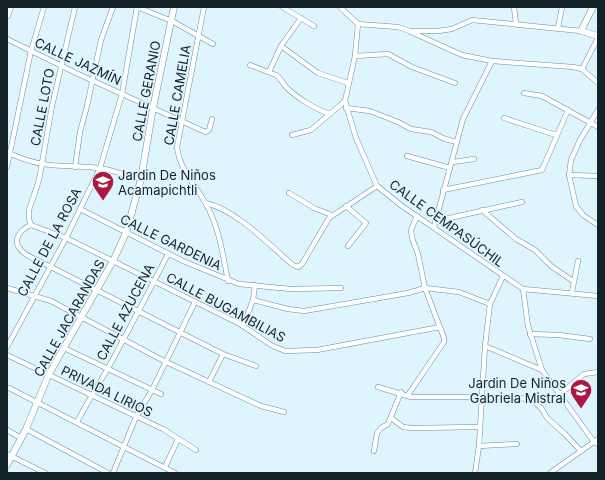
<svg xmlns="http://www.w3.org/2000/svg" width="605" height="480" viewBox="0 0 605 480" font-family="Inter,sans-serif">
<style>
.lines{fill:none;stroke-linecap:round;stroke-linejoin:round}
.street-casing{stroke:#6a8d9b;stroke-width:5.5}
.secondary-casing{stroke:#6a8d9b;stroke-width:7}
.street{stroke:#fff;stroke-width:4.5}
.secondary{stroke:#fff;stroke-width:6}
.labels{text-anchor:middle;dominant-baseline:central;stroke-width:3;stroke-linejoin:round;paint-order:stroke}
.street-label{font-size:13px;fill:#132227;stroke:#def5fe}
.poi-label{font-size:13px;fill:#132227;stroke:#def5fe;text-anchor:start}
</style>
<rect width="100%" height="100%" fill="#def5fe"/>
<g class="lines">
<g class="street-casing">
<g id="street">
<polyline points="137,7 172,21 213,44"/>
<path d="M204,7L177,147C180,171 195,184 206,204C219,227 223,255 228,281"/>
<polyline points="282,7 314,26"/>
<polyline points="340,7 358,24 355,56 345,101 356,138 377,186 402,206 523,289 598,296"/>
<polyline points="514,7 516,24"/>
<polyline points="8,16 11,7"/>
<polyline points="358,24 398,27 410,31 438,31 452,29 472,20 581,31"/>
<polyline points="558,28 562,7"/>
<polyline points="411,32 462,55 492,61 573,67 582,69 598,83"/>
<polyline points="7,39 76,73 201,130 206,132 209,130 212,119"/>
<polyline points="281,46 318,73 348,83"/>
<polyline points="355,56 388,54 412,67 455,83"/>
<path d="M250,65L276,75C281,78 282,83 286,87C297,98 315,109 330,114"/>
<polyline points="582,69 598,38"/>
<polyline points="269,72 281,46 301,18"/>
<polyline points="524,93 542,96 598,127"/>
<polyline points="346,108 370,111 398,122 411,129 431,132 445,139 457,142"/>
<polyline points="598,110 580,140 571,160 569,175 576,206 583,215 598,225"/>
<polyline points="504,118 556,135"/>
<polyline points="292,135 311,130 345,101"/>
<path d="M9,153C45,170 63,164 99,168C113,170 127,176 141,179"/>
<polyline points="407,156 450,168"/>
<polyline points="453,162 474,159"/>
<polyline points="7,167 31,51 44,7"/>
<polyline points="75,167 80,132 87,106 101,40 113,7"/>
<polyline points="569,175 598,176"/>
<polyline points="443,190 542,170 568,110"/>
<polyline points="289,193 314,208 332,215"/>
<path d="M206,203C238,211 268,244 293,265L298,267L302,264L329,218L377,186"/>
<polyline points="346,206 366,223 348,246"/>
<polyline points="80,209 183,261 239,284 291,289 341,288"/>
<polyline points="482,210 516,239 535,250 551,266 573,281"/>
<polyline points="436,221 522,202"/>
<polyline points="31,225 29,219 29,210 39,180 52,106 75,7"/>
<polyline points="434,227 463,119 492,61"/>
<polyline points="7,288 51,301 164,361 261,406 284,412"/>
<polyline points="523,289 528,326 542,370 594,442 598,444"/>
<polyline points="572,292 578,261"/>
<polyline points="253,300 288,309 304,311 408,293 425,288 459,292 490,304"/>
<polyline points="243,326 253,300 255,285"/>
<polyline points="530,334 559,335 590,339"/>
<polyline points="485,346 542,370"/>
<polyline points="7,347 66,238 100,168 122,94 137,7"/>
<polyline points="64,348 161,394"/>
<polyline points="7,355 163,429 196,450"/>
<path d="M256,366L223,354L35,259C30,257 24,254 21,250C11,240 21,229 31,225L66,238L113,261L240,324L271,345L285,351L317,350L440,327"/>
<polyline points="209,382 223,354"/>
<polyline points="378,387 411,397 514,397 533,400 542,409 547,418 564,433 581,451"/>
<polyline points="9,388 175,473"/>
<polyline points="408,395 444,342 444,338 425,288 418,254 412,238 411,230 417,216"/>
<polyline points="559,395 584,374 598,372"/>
<polyline points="391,418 403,427 412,428 480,427"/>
<path d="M77,422C88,401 101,381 112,361C131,325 150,290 168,254"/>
<polyline points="26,429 108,473"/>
<polyline points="7,430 21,438"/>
<polyline points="479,446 517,444"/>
<polyline points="374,451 377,433 381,428 388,424 401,392"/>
<polyline points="7,454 45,473"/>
<polyline points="165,467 178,439"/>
<polyline points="113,473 136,417 152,390 195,302"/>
<polyline points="475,473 479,446 485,346 490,304 503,276"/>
<polyline points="550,473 598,439"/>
</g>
</g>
<g class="secondary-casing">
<g id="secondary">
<polyline points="593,7 581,31 598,36"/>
<polyline points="7,465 26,429 49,374 113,261 126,233 141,179 153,108 174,7"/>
</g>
</g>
<use href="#street" class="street"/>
<use href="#secondary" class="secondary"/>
</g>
<defs>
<g id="school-pin" transform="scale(1.15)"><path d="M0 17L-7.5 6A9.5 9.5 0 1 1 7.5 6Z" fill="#ac1843" stroke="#def5fe"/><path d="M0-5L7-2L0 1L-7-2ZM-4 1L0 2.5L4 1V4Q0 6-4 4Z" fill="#fff"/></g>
</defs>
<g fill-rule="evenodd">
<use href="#school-pin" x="103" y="182"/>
<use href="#school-pin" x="581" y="390"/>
</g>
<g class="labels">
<g class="street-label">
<text transform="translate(78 61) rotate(25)">CALLE JAZMÍN</text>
<text transform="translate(146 91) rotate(-79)">CALLE GERANIO</text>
<text transform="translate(177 95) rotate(-80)">CALLE CAMELIA</text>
<text transform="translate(42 107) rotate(-79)">CALLE LOTO</text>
<text transform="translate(447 223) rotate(36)">CALLE CEMPASÚCHIL</text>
<text transform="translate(49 242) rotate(-62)">CALLE DE LA ROSA</text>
<text transform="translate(171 242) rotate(26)">CALLE GARDENIA</text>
<text transform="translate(226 307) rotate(28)">CALLE BUGAMBILIAS</text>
<text transform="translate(125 312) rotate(-62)">CALLE AZUCENA</text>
<text transform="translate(69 318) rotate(-61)">CALLE JACARANDAS</text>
<text transform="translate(107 391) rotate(26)">PRIVADA LIRIOS</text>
</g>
<g class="poi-label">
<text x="118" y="175">Jardin De Niños<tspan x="118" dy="15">Acamapichtli</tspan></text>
<text x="566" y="383" text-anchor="end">Jardin De Niños<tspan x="566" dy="15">Gabriela Mistral</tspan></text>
</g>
</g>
<rect width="605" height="480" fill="none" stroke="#132227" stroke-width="16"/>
</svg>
